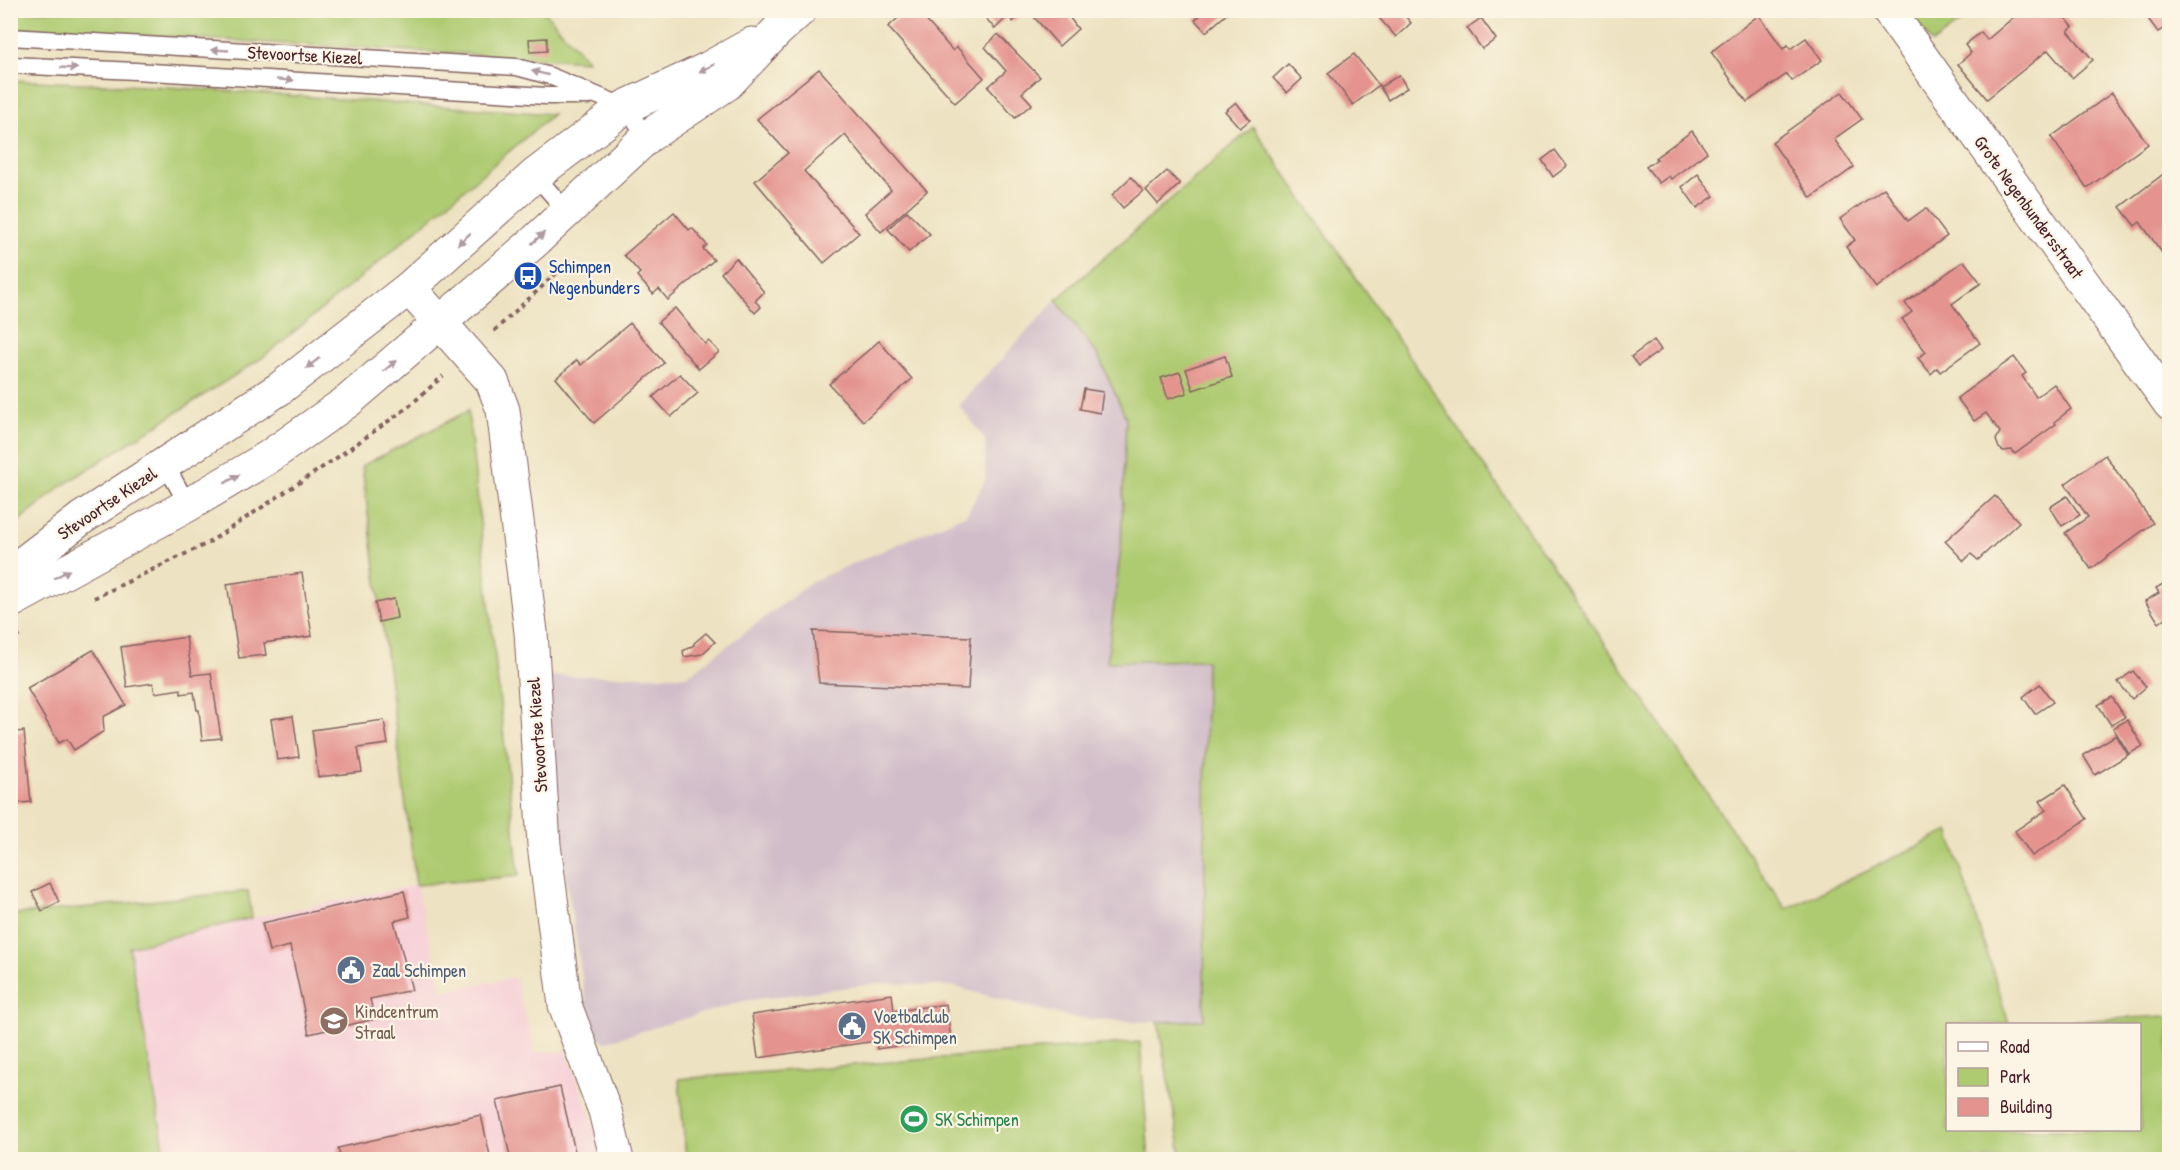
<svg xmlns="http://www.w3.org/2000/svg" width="2180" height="1170" viewBox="0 0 2180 1170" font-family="'Patrick Hand',sans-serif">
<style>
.built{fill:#f6cfd7}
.industrial{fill:#d1bdc9}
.green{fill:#aecb71;stroke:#7c754e;stroke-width:1.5;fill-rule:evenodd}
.building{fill:#e4938f}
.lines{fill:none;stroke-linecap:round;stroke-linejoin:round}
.service-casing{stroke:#836360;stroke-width:19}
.minor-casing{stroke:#836360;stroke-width:35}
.secondary-casing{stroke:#836360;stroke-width:35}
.path{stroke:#836360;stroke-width:4;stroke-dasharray:4.5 4.5;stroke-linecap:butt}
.service{stroke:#fff;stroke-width:16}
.minor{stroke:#fff;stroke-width:33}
.secondary{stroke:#fff;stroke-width:33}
.oneway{fill:#ae9aa0}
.labels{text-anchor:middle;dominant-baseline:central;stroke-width:4.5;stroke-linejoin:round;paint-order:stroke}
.street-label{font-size:18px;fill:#4a1f2b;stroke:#fcf5e5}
.transit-label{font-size:18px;fill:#164399;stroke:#fcf5e5;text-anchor:start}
.service-label{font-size:18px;fill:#4e5e75;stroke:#fcf5e5;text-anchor:start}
.education-label{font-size:18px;fill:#785e54;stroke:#fcf5e5;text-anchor:start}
.leisure-label{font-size:18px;fill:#27864d;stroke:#fcf5e5;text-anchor:start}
</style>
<rect width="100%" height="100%" fill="#fcf5e5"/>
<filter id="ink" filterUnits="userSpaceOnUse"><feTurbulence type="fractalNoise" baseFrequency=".0167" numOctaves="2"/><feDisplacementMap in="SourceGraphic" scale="12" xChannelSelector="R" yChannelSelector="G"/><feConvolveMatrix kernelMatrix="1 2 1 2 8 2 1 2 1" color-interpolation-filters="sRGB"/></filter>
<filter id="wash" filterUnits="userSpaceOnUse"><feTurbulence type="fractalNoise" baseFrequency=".008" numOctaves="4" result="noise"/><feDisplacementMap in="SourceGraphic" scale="24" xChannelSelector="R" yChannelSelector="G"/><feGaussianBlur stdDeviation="1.35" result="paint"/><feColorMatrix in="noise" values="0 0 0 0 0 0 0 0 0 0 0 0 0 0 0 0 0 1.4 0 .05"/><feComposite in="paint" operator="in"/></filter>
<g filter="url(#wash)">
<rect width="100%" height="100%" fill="#ede2c1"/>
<polygon class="built" points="416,885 442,991 515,977 535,1053 566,1051 608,1159 166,1159 129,947 252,918"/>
<polygon class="industrial" points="1056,300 1098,355 1126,418 1121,548 1107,661 1206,660 1204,1021 1147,1022 1073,1018 951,986 880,983 744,1001 605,1042 594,1032 589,1021 563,859 547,676 687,676 813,581 967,514 986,479 985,439 959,405"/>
<g class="green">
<polygon points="10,11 544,11 588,61 11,28"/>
<polygon points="1909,11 1976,11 1932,43"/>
<polygon points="11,80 168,87 553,114 372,268 262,358 63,485 11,527"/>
<path d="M1253,127L1786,909L1949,831L2009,1024L2169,1016V1159H1182L1158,1022L1204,1020L1206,660L1107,662L1121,548L1126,418L1098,355L1056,300ZM1948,1024H2140V1130H1948Z"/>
<polygon points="468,411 519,876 416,885 362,466"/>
<polygon points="248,891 252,918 129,947 166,1159 11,1159 11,915"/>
<polygon points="1140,1042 1149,1159 686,1159 679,1079"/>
</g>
<g id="blocks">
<g class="building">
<polygon points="907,10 917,10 953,51 957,47 984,78 955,103 888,27"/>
<polygon points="979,10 1025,10 1013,22 1008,16 995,29"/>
<polygon points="1028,10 1064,10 1078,29 1059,46"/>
<polygon points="1206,10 1227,10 1229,12 1206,32 1195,20"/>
<polygon points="1389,10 1400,10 1411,23 1396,37 1380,19"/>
<polygon points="2022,10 2048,10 2050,12 2059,10 2073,27 2068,31 2093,60 2072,78 2048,50 1987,99 1958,64 1971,53 1965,45 1981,32 1987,40"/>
<polygon points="2146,10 2170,10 2170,24 2158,32 2143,12"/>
<polygon points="1759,15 1783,49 1788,45 1790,49 1806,38 1822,60 1792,81 1787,74 1747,102 1711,52"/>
<polygon points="1481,18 1496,39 1482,49 1467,28"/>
<polygon points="998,34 1040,77 1022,93 1032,104 1015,118 988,87 1006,71 985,47"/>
<polygon points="547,38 547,51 530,52 529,39"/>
<polygon points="1354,54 1379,85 1353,105 1328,73"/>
<polygon points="1288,64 1302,79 1287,93 1273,78"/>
<polygon points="819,69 927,191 881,232 865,213 891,190 845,135 804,171 859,233 824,263 755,181 788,153 757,119"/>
<polygon points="1399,75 1407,88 1388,100 1380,87"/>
<polygon points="1842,92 1862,119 1834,139 1854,167 1811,198 1772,142"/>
<polygon points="2112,93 2148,144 2087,188 2051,137"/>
<polygon points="1236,102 1250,120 1240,128 1225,111"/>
<polygon points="1692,131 1707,152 1671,179 1669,176 1659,183 1646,167 1657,159 1655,158"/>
<polygon points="1555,150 1567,166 1553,177 1542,160"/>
<polygon points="2170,169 2170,249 2163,254 2140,222 2135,226 2120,207"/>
<polygon points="1167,171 1180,184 1158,204 1146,190"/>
<polygon points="1698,174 1714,196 1697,208 1682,187"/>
<polygon points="1131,177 1143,191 1123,208 1112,195"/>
<polygon points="1884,188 1908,221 1926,208 1947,236 1876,288 1846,247 1855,240 1840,219"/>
<polygon points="907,211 930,234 909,252 888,229"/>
<polygon points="674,212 689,230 692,228 707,245 703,249 714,260 668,300 659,289 653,294 637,276 640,273 624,255"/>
<polygon points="736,258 764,292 755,301 761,307 755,313 721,273"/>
<polygon points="1964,261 1981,283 1952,304 1980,343 1940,372 1937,368 1931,374 1918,358 1926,352 1902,319 1912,312 1905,303"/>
<polygon points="675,308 705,344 709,341 719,352 699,369 658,322"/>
<polygon points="630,323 664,363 594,423 556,378 577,360 581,365"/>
<polygon points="1654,340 1661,350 1638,366 1631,357"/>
<polygon points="879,341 912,379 863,421 829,384"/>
<polygon points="1225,356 1232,377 1193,390 1186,369"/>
<polygon points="2014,357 2026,373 2022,376 2036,397 2054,384 2071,409 2054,422 2056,424 2015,454 2012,450 2003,451 1999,448 1996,440 2000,432 1986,413 1974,421 1957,398"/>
<polygon points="1180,372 1187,393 1168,399 1161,378"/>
<polygon points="680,374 698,393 671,417 653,397"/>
<polygon points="1084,389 1103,392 1100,413 1080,409"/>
<polygon points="2105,455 2153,523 2091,569 2065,533 2088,517 2065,484"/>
<polygon points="1995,496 2019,522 1978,560 1971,554 1964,561 1945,541"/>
<polygon points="2067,496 2080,515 2062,526 2050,507"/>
<polygon points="302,573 312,636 264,643 266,655 239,658 227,584"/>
<polygon points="2170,580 2170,615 2159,623 2145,601 2159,593 2156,588"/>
<polygon points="394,599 397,618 379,622 375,603"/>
<polygon points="813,631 971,637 968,689 819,683"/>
<polygon points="706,633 715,642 702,654 684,657 683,651 694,645 694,643"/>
<polygon points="186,637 192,675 211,673 221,738 202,740 199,710 197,710 194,692 181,694 181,689 155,693 153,683 127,687 121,647"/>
<polygon points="93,650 126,705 103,717 104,731 74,750 67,739 59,743 27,688"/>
<polygon points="2133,671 2146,687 2132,699 2118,682"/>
<polygon points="2040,684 2053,702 2035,714 2023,697"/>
<polygon points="2112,697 2125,717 2111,725 2098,705"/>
<polygon points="293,716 299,757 277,760 271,719"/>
<polygon points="384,720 388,744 358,748 362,772 318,777 312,730"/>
<polygon points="2127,720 2143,746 2129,754 2113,728"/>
<polygon points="24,731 31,802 11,804 10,733"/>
<polygon points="2116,735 2128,755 2095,775 2083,755"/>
<polygon points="2065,785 2087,819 2032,856 2015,831 2046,810 2040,801"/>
<polygon points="50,883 59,902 42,911 32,892"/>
<polygon points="404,891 410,917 394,921 412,990 370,999 375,1019 309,1034 290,946 269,951 262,923"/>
<polygon points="892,994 894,1011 946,1004 951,1038 877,1049 876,1041 758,1058 752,1015"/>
<polygon points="560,1087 577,1160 511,1160 497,1101"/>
<polygon points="481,1115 491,1160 341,1160 338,1148"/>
</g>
</g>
</g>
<g filter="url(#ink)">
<use href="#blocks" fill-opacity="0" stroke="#836360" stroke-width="1.5"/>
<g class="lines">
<g class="service-casing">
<g id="service">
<polyline points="10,37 517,67 550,76 625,107 647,137"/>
<polyline points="10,65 135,71 546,96 588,96"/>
<polyline points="535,175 567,212"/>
<polyline points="165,464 188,505"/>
</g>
</g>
<g class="minor-casing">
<g id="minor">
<polyline points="1888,10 2170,404"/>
<polyline points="409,288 492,381 503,410 531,632 544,845 565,1005 605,1111 617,1160"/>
</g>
</g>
<g class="secondary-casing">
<g id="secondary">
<polyline points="10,573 82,518 279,389 409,288 535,175 625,107 707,69 752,44"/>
<polyline points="10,602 188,505 267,458 348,401 533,243 647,137 727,84 777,31 800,10"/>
</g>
</g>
<g class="path">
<polyline points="494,331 562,268 570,258"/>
<polyline points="94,598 208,543 335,459 407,408 443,376"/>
<polyline points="10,641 20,635"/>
</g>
<use href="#service" class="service"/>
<use href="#minor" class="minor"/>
<use href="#secondary" class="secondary"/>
</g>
<defs><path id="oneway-solid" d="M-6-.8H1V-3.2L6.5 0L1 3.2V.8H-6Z" transform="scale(1.5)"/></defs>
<g class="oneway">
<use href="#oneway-solid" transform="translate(220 50) rotate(-177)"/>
<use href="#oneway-solid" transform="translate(69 68) rotate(3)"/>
<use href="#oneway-solid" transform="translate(707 68) rotate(154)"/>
<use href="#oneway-solid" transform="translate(540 73) rotate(-166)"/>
<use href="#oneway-solid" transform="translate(285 80) rotate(4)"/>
<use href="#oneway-solid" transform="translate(538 238) rotate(-42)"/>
<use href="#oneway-solid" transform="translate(464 239) rotate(138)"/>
<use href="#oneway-solid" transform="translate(313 363) rotate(142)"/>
<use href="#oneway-solid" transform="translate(390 366) rotate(-40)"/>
<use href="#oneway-solid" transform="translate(232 479) rotate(-31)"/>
<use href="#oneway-solid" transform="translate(62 574) rotate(-28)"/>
</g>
</g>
<defs>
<g id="bus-disc" transform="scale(1.5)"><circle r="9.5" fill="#1a4fb4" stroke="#fcf5e5"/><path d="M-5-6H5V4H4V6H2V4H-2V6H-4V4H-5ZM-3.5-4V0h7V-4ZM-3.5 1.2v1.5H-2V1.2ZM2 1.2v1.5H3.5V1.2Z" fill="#fff"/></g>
<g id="civic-disc" transform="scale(1.5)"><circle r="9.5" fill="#5c6f8a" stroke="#fcf5e5"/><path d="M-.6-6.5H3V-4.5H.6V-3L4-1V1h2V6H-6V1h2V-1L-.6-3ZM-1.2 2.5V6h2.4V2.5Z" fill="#fff"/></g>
<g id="school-disc" transform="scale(1.5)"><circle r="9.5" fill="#8d6e63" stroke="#fcf5e5"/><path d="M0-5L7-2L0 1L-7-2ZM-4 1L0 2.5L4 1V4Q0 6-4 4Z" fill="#fff"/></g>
<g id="stadium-disc" transform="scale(1.5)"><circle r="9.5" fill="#2e9e5b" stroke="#fcf5e5"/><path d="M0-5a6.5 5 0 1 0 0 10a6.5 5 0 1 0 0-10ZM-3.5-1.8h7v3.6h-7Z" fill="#fff"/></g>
</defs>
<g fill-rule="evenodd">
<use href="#bus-disc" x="528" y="276"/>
<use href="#civic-disc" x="351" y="970"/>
<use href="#school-disc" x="334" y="1021"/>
<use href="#civic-disc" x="852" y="1026"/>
<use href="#stadium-disc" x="914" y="1119"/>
</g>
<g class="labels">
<g class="street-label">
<text transform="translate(305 55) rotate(3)">Stevoortse Kiezel</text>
<text transform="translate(2029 207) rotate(54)">Grote Negenbundersstraat</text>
<text transform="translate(107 503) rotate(-34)">Stevoortse Kiezel</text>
<text transform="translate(537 735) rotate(-94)">Stevoortse Kiezel</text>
</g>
<g class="transit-label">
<text x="549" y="266">Schimpen<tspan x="549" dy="21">Negenbunders</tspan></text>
</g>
<g class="service-label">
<text x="372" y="970">Zaal Schimpen</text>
<text x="873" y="1016">Voetbalclub<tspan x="873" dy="21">SK Schimpen</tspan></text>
</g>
<g class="education-label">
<text x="355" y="1011">Kindcentrum<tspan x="355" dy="21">Straal</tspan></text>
</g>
<g class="leisure-label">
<text x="935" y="1119">SK Schimpen</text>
</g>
</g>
<rect width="2180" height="1170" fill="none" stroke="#fcf5e5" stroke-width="36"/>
<rect x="1946" y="1023" width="195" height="108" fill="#fcf5e5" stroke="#b59f9b" stroke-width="1.5"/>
<rect x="1958" y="1042" width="30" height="9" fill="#ffffff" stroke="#b59f9b" stroke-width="1.5"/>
<text x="2000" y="1053" font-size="18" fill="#4a1f2b">Road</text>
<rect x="1958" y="1068" width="30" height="18" fill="#aecb71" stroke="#b59f9b" stroke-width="1.5"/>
<text x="2000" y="1083" font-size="18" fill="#4a1f2b">Park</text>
<rect x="1958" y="1098" width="30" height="18" fill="#e4938f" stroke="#b59f9b" stroke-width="1.5"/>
<text x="2000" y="1113" font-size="18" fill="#4a1f2b">Building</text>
</svg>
